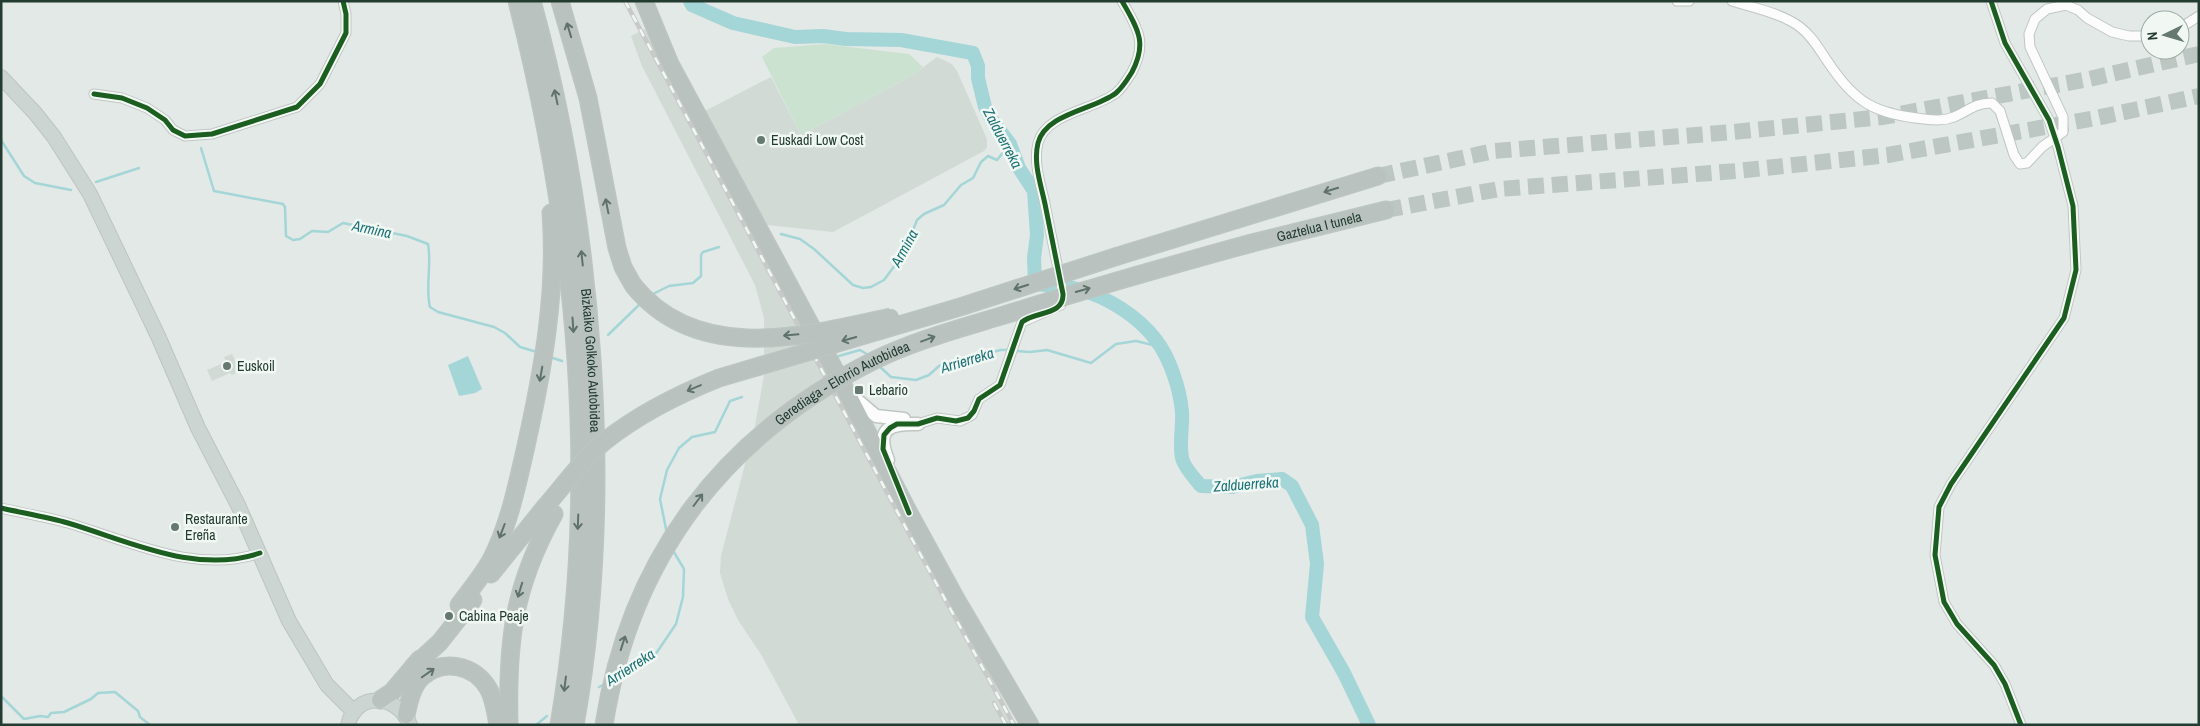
<svg xmlns="http://www.w3.org/2000/svg" width="2200" height="726" viewBox="0 0 2200 726" font-family="'Archivo Narrow',sans-serif">
<style>
.built{fill:#d1dad5}
.green{fill:#cce2d1}
.water{fill:#a4d5d7}
.lines{fill:none;stroke-linecap:round;stroke-linejoin:round}
.stream{stroke:#a4d5d7;stroke-width:2.5}
.river{stroke:#a4d5d7;stroke-width:14}
.highway-tunnel{stroke:#bcc6c2;stroke-width:16;stroke-dasharray:16 8;stroke-linecap:butt}
.street-casing{stroke:#c0c6c3;stroke-width:11}
.secondary-casing{stroke:#bfc7c3;stroke-width:15}
.primary-casing{stroke:#bcc5c1;stroke-width:16}
.highway-casing{stroke:#bcc5c1;stroke-width:19}
.street{stroke:#fbfcfb;stroke-width:9}
.secondary{stroke:#fbfcfb;stroke-width:12}
.primary{stroke:#cdd5d2;stroke-width:14}
.highway{stroke:#b9c2bf;stroke-width:16}
.rail-casing{stroke:#c7cac9;stroke-width:4.5}
.rail{stroke:#f1f8f4;stroke-width:2.5;stroke-dasharray:8;stroke-linecap:butt}
.highway-bridge-casing{stroke:#bcc5c1;stroke-width:19;stroke-linecap:butt}
.highway-bridge{stroke:#b9c2bf;stroke-width:16}
.cycleway-casing{stroke:#f1f8f4;stroke-width:8}
.cycleway{stroke:#1b5e20;stroke-width:5}
.oneway{stroke:#5e726a}
.poi-dot{fill:#667970;stroke:#f1f8f4;stroke-width:2}
.labels{text-anchor:middle;dominant-baseline:central;stroke-width:5;stroke-linejoin:round;paint-order:stroke}
.poi-label{font-size:14px;fill:#223c31;stroke:#f1f8f4;text-anchor:start}
.street-label{font-size:14px;fill:#223c31;stroke:#f1f8f4}
.water-label{font-size:15px;font-style:italic;fill:#1d7276;stroke:#f1f8f4}
</style>
<rect width="100%" height="100%" fill="#e3e9e6"/>
<g class="built">
<polygon points="645,29 747,224 1017,725 799,725 762,656 738,620 728,599 720,573 721,556 755,426 764,375 764,318 755,285 642,66 631,36"/>
<polygon points="937,57 952,64 957,71 987,139 987,147 984,151 833,232 767,225 705,111 771,77 801,135 913,75"/>
<polygon points="232,354 240,371 232,375 230,373 212,381 207,370 226,362 224,357"/>
</g>
<polygon class="green" points="825,44 909,54 923,67 913,75 801,135 762,57 774,48"/>
<polygon class="water" points="468,356 482,389 475,393 459,396 448,365"/>
<g class="lines">
<g class="stream">
<polyline points="1,140 24,176 35,183 71,190"/>
<path d="M201,148L214,191L283,204L285,207L286,236L293,240L300,239L312,231L328,232L343,223L407,236L428,244C432,264 425,289 430,307L438,312L494,327L505,333L520,347L537,352"/>
<polyline points="96,182 139,168"/>
<polyline points="781,234 800,239 814,249 853,285 863,288 871,287 884,280 904,253 917,220 924,214 944,205 961,185 973,178 981,162 988,156 997,160 1010,144"/>
<polyline points="651,295 669,286 693,283 701,276 701,255 703,252 719,247"/>
<polyline points="608,335 641,303"/>
<polyline points="1015,351 1030,352 1047,350 1091,363 1116,344 1136,341 1161,347"/>
<polyline points="839,356 860,350 870,356"/>
<polyline points="550,357 562,361"/>
<polyline points="878,365 891,377 916,380 929,375 939,366 949,362 1001,350 1009,350"/>
<polyline points="667,534 660,499 667,470 679,448 692,437 715,432 730,401 742,397"/>
<polyline points="622,674 655,655 676,624 683,597 684,569 672,549"/>
<polyline points="599,687 607,683"/>
<polyline points="1,696 24,719 40,716 48,717 51,713 64,712 91,699 98,693 115,692 138,711 140,717 150,725"/>
<polyline points="536,725 547,716"/>
</g>
<path class="river" d="M690,1L692,5L733,23L795,37L823,36L846,39L901,40L973,53L978,66V78L985,107L992,120L1010,144L1019,168L1034,191L1037,235L1034,258L1035,283C1049,287 1063,286 1077,289C1106,296 1138,316 1156,340C1170,358 1180,389 1182,412C1183,427 1179,443 1182,458C1184,467 1195,479 1201,486L1232,487L1257,481L1282,479L1292,486L1312,525L1317,564L1312,617L1344,673L1369,725"/>
<g class="highway-tunnel">
<polyline points="1378,176 1494,151 1733,132 1883,117 2089,79 2199,54"/>
<polyline points="1386,210 1499,189 1737,171 1888,155 2096,118 2199,96"/>
</g>
<g class="street-casing">
<g id="street">
<polyline points="1677,1 1689,1"/>
<path d="M1732,1C1754,8 1781,13 1800,27C1812,36 1819,49 1828,62C1855,103 1875,114 1924,119C1934,120 1944,121 1954,117C1969,111 1974,103 1992,103L2000,111L2014,155L2020,164L2027,163L2042,147L2063,132V117L2030,47L2029,34L2035,19L2047,9L2066,5L2078,10L2087,18L2112,32L2129,36H2150"/>
<polyline points="1991,1 2005,43 2049,120 2058,147 2073,206 2076,270 2064,318 1951,484 1939,507 1935,555 1944,602 1957,624 1994,665 2005,684 2021,725"/>
<polyline points="2180,28 2199,16"/>
<polyline points="94,94 122,98 147,108 165,120 173,130 185,136 212,134 297,107 320,84 346,33 346,14 343,1"/>
<path d="M918,424L937,418L960,421L972,415L979,399L1000,385L1022,322L1061,305L1063,294C1057,264 1051,234 1045,204C1041,185 1033,163 1038,143C1046,113 1094,110 1116,93C1123,87 1127,80 1132,72C1148,42 1137,28 1122,1"/>
<path d="M1,508C23,513 47,517 68,523C129,541 196,575 260,553"/>
</g>
</g>
<g class="secondary-casing">
<g id="secondary">
<polyline points="850,394 876,416 904,419"/>
<path d="M888,460C875,428 890,423 918,424"/>
</g>
</g>
<g class="primary-casing">
<g id="primary">
<polyline points="1,77 35,113 54,137 90,194 158,336 198,428 238,505 289,621 327,685 354,712"/>
<path d="M348,725C355,691 399,694 410,725"/>
</g>
</g>
<g class="highway-casing">
<g id="highway">
<path d="M517,1C577,236 600,484 559,725"/>
<path id="s1" d="M532,1C594,226 616,494 575,725"/>
<polyline points="560,1 588,98 617,248 623,267 633,285"/>
<polyline points="644,1 670,64 846,391 909,513 956,599 1030,725"/>
<path id="s2" d="M1252,243L1386,210"/>
<polyline points="1118,256 1378,176"/>
<polyline points="491,574 545,507"/>
<path d="M459,605C470,591 481,577 490,562C509,526 517,485 526,446C543,369 557,293 551,213"/>
<polyline points="413,667 440,642 473,600"/>
<polyline points="380,700 392,692 420,659"/>
<path d="M406,715C409,702 412,686 422,677C443,658 474,665 488,688C494,698 496,713 498,725"/>
<path d="M509,725C507,642 513,587 554,514"/>
</g>
</g>
<use href="#street" class="street"/>
<use href="#secondary" class="secondary"/>
<use href="#primary" class="primary"/>
<use href="#highway" class="highway"/>
<g class="rail-casing">
<g id="rail">
<polyline points="625,1 907,530 1014,725"/>
<polyline points="994,703 1006,725"/>
</g>
</g>
<use href="#rail" class="rail"/>
<g class="highway-bridge-casing">
<g id="highway-bridge">
<path d="M633,285C697,365 805,336 891,317"/>
<path d="M545,507C564,485 582,460 605,441C639,414 679,394 719,378L960,307L1118,256"/>
<path id="s3" d="M604,725C630,558 723,436 873,361C913,341 958,329 1001,316C1084,290 1168,266 1252,243"/>
</g>
</g>
<use href="#highway-bridge" class="highway-bridge"/>
<g class="cycleway-casing">
<g id="cycleway">
<polyline points="1991,1 2005,43 2049,120 2058,147 2073,206 2076,270 2064,318 1951,484 1939,507 1935,555 1944,602 1957,624 1994,665 2005,684 2021,725"/>
<polyline points="94,94 122,98 147,108 165,120 173,130 185,136 212,134 297,107 320,84 346,33 346,14 343,1"/>
<path d="M1,508C23,513 47,517 68,523C129,541 196,575 260,553"/>
<path d="M909,513L883,449L884,435L890,428L897,424H918L937,418L956,421L968,418L974,411L979,399L1000,385L1022,322C1035,311 1064,316 1063,294C1057,264 1051,234 1045,204C1041,185 1033,163 1038,143C1046,113 1094,110 1116,93C1123,87 1127,80 1132,72C1148,42 1137,28 1122,1"/>
</g>
</g>
<use href="#cycleway" class="cycleway"/>
</g>
<defs><path id="oneway-shaft" d="M-6 0H5M1.5-3L5.5 0L1.5 3" fill="none" stroke-width="1.6" stroke-linecap="round" stroke-linejoin="round" transform="scale(1.25)"/></defs>
<g class="oneway">
<use href="#oneway-shaft" transform="translate(569 30) rotate(-107)"/>
<use href="#oneway-shaft" transform="translate(556 97) rotate(-102)"/>
<use href="#oneway-shaft" transform="translate(1331 190) rotate(163)"/>
<use href="#oneway-shaft" transform="translate(607 206) rotate(-101)"/>
<use href="#oneway-shaft" transform="translate(582 258) rotate(-96)"/>
<use href="#oneway-shaft" transform="translate(1021 287) rotate(162)"/>
<use href="#oneway-shaft" transform="translate(1083 290) rotate(-16)"/>
<use href="#oneway-shaft" transform="translate(573 325) rotate(86)"/>
<use href="#oneway-shaft" transform="translate(791 335) rotate(175)"/>
<use href="#oneway-shaft" transform="translate(849 339) rotate(164)"/>
<use href="#oneway-shaft" transform="translate(928 339) rotate(-20)"/>
<use href="#oneway-shaft" transform="translate(541 374) rotate(100)"/>
<use href="#oneway-shaft" transform="translate(694 388) rotate(157)"/>
<use href="#oneway-shaft" transform="translate(698 500) rotate(-53)"/>
<use href="#oneway-shaft" transform="translate(578 522) rotate(92)"/>
<use href="#oneway-shaft" transform="translate(502 531) rotate(111)"/>
<use href="#oneway-shaft" transform="translate(520 590) rotate(107)"/>
<use href="#oneway-shaft" transform="translate(623 643) rotate(-72)"/>
<use href="#oneway-shaft" transform="translate(428 673) rotate(-35)"/>
<use href="#oneway-shaft" transform="translate(565 684) rotate(97)"/>
</g>
<g class="poi-dot">
<circle cx="761" cy="140" r="5"/>
<circle cx="227" cy="366" r="5"/>
<rect x="854" y="385" width="10" height="10" rx="2.5"/>
<circle cx="175" cy="527" r="5"/>
<circle cx="449" cy="616" r="5"/>
</g>
<g class="labels">
<g class="poi-label">
<text x="771" y="140">Euskadi Low Cost</text>
<text x="237" y="366">Euskoil</text>
<text x="869" y="390">Lebario</text>
<text x="185" y="519">Restaurante<tspan x="185" dy="16">Ereña</tspan></text>
<text x="459" y="616">Cabina Peaje</text>
</g>
<g class="street-label">
<text stroke="none"><textPath href="#s2" startOffset="69">Gaztelua I tunela</textPath></text>
<text stroke="none"><textPath href="#s1" startOffset="365">Bizkaiko Golkoko Autobidea</textPath></text>
<text stroke="none"><textPath href="#s3" startOffset="434">Gerediaga - Elorrio Autobidea</textPath></text>
</g>
<g class="water-label">
<text transform="translate(1003 138) rotate(62)">Zalduerreka</text>
<text transform="translate(372 229) rotate(12)">Armina</text>
<text transform="translate(904 248) rotate(-61)">Armina</text>
<text transform="translate(967 360) rotate(-17)">Arrierreka</text>
<text transform="translate(1246 484) rotate(-4)">Zalduerreka</text>
<text transform="translate(630 667) rotate(-33)">Arrierreka</text>
</g>
</g>
<rect width="2200" height="726" fill="none" stroke="#223c31" stroke-width="5"/>
<g transform="translate(2165 35) rotate(265)"><circle r="24" fill="#f1f8f4" stroke="#9eada6"/>
<path d="M0-4L9 19L0 12L-9 19Z" fill="#667970"/>
<text y="-8" font-size="14" font-weight="bold" text-anchor="middle" fill="#223c31">N</text>
</g>
</svg>
